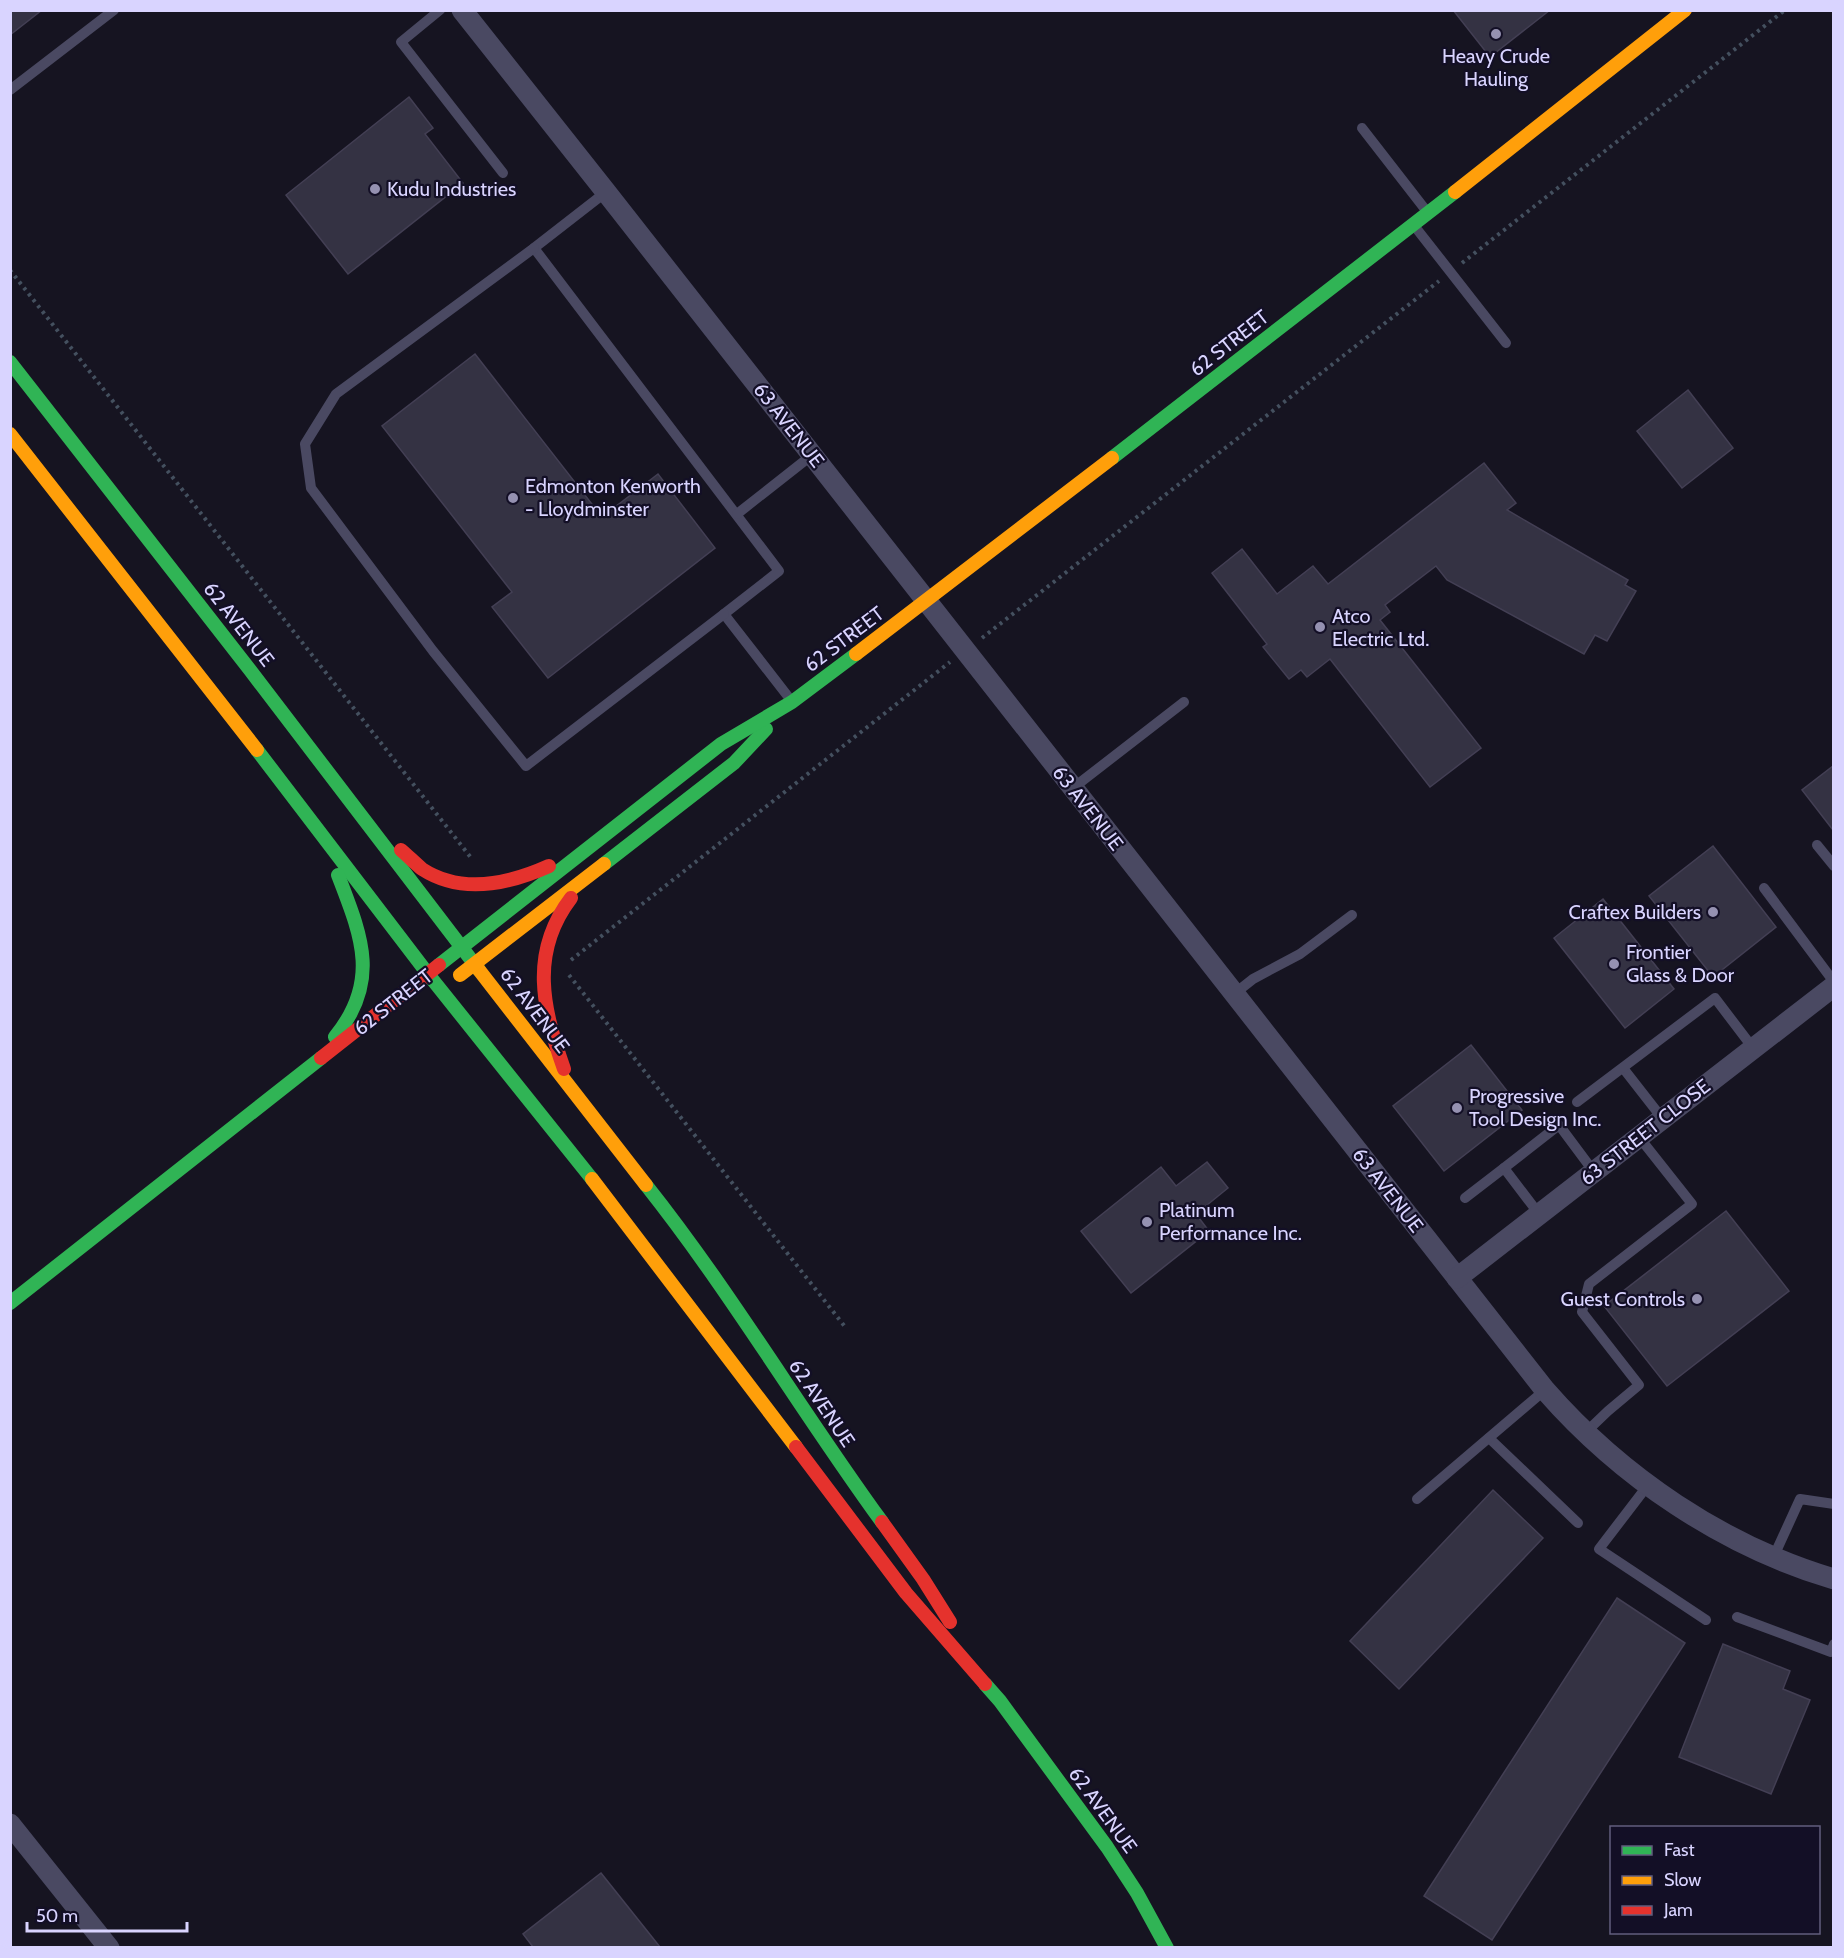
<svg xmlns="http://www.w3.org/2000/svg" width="1844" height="1958" viewBox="0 0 1844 1958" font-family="Cabin,sans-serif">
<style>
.building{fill:#343243;stroke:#433f54;stroke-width:1.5}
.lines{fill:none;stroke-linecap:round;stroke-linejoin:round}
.path{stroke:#44505f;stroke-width:4;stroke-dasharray:3 4.5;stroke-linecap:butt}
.lane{stroke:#4a4962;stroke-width:10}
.street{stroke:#4a4962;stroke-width:21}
.fast{stroke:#30b455;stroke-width:14}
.slow{stroke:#ff9f0a;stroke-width:14}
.jam{stroke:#e5322d;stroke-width:14}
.poi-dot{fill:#9591b1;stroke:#130f26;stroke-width:2}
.labels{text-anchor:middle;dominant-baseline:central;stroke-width:4.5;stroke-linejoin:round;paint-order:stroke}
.poi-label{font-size:20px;fill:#d9d4ff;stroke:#130f26;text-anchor:start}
.street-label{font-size:20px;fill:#d9d4ff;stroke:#130f26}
</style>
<rect width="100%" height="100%" fill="#161421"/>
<g class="building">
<polygon points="10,10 42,10 10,35"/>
<polygon points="1453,10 1550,10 1490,57"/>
<polygon points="409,97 433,128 425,134 463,183 348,274 286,195"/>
<polygon points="475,354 602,517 658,474 715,548 548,678 492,607 512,592 382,426"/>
<polygon points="1688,390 1733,448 1682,488 1637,431"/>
<polygon points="1484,463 1516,503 1507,510 1628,580 1625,585 1636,591 1607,641 1595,635 1584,654 1447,580 1436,566 1385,605 1390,612 1380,620 1481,748 1430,787 1330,659 1307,677 1301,670 1289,679 1263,647 1267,644 1212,573 1242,549 1277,594 1313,566 1328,584"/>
<polygon points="1833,766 1833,830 1802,790"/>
<polygon points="1713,846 1776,927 1713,977 1649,896"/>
<polygon points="1603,899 1674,989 1625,1028 1554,938"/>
<polygon points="1471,1045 1522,1110 1444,1171 1393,1106"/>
<polygon points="1207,1162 1228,1188 1196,1214 1209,1231 1131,1293 1081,1231 1161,1167 1176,1186"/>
<polygon points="1726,1211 1789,1291 1667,1386 1604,1306"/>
<polygon points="1493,1490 1543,1538 1399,1689 1350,1641"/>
<polygon points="1617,1598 1685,1643 1492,1940 1424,1896"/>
<polygon points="1723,1644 1790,1671 1783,1689 1810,1700 1771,1794 1679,1757"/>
<polygon points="601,1873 660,1947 533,1947 523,1934"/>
</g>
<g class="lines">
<g class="path">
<polyline points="1462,263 1785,10"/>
<polyline points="10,270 472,859"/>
<polyline points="982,638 1439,281"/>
<polyline points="571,960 950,662"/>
<polyline points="569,975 846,1328"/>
</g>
<g class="lane">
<polyline points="440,10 401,42 503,173"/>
<polyline points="10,90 114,10"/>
<polyline points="1362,128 1428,213"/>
<polyline points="606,192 534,248 779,571 724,614 790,699"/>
<polyline points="1416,228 1506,343"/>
<polyline points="534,248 336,394 305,444 311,488 433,651 526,766 724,614"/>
<polyline points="737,514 812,455"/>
<polyline points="1073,788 1184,702"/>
<polyline points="1817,845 1834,866"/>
<polyline points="1764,888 1834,982"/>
<polyline points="1234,994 1253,979 1300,954 1352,915"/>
<polyline points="1623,1068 1662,1118"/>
<polyline points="1577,1102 1715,998 1753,1048"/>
<polyline points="1465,1198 1504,1168"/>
<polyline points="1539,1214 1504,1168 1559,1125 1594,1172"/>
<polyline points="1585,1433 1608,1411 1639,1385 1582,1312 1589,1284 1692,1204 1639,1137"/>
<polyline points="1489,1438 1578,1523"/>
<polyline points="1648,1485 1599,1549 1706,1620"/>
<polyline points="1417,1499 1545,1390"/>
<polyline points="1774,1556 1800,1499 1834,1504"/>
<polyline points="1737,1617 1831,1652 1834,1644"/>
</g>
<g class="street">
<path d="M462,10L606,192L1545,1390C1621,1477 1723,1546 1834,1579"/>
<polyline points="1457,1278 1834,986"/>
<polyline points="10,1824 109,1948"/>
</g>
<g class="fast">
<polyline points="10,362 250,670 479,970"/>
<polyline points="1112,458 1455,192"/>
<polyline points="257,750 428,974 592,1179"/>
<polyline points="604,864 734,763 766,729"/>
<polyline points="439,965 721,744 792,702 856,654"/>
<path d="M335,1037C381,980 361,935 338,875"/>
<path d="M646,1185C731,1292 801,1411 882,1522"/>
<polyline points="10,1303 321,1058"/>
<polyline points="985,1684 1000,1701 1107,1847 1137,1893 1167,1948"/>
</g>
<g class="slow">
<polyline points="1455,192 1685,10"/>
<polyline points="10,434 257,750"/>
<polyline points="856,654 1112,458"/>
<polyline points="479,970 646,1185"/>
<polyline points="460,975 604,864"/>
<polyline points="592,1179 796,1447"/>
</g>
<g class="jam">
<path d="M401,850C408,856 415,863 422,869C462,895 509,884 549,866"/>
<polyline points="321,1058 439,965"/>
<path d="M564,1069C543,1009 529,953 571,898"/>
<polyline points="796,1447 906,1593 985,1684"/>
<polyline points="882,1522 923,1579 950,1622"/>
</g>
</g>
<g class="poi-dot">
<circle cx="1496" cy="34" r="6"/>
<circle cx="375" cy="189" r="6"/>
<circle cx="513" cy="498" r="6"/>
<circle cx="1320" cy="627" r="6"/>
<circle cx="1713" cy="912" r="6"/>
<circle cx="1614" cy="964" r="6"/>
<circle cx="1457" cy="1108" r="6"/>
<circle cx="1147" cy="1222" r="6"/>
<circle cx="1697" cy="1299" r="6"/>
</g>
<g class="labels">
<g class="poi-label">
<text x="1496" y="56" text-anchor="middle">Heavy Crude<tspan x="1496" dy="23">Hauling</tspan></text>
<text x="387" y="189">Kudu Industries</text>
<text x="525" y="486">Edmonton Kenworth<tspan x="525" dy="23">- Lloydminster</tspan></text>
<text x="1332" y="616">Atco<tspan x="1332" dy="23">Electric Ltd.</tspan></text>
<text x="1701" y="912" text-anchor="end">Craftex Builders</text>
<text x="1626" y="952">Frontier<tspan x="1626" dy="23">Glass &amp; Door</tspan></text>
<text x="1469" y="1096">Progressive<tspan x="1469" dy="23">Tool Design Inc.</tspan></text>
<text x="1159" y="1210">Platinum<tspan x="1159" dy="23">Performance Inc.</tspan></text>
<text x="1685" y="1299" text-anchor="end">Guest Controls</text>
</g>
<g class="street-label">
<text transform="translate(1229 343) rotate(-38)">62 STREET</text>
<text transform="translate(789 425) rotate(52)">63 AVENUE</text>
<text transform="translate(239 624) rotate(52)">62 AVENUE</text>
<text transform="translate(844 639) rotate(-37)">62 STREET</text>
<text transform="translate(1088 808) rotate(52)">63 AVENUE</text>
<text transform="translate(393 1002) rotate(-38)">62 STREET</text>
<text transform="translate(535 1010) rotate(53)">62 AVENUE</text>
<text transform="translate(1645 1132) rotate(-38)">63 STREET CLOSE</text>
<text transform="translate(1388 1190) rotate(52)">63 AVENUE</text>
<text transform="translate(822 1403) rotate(56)">62 AVENUE</text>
<text transform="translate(1103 1810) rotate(54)">62 AVENUE</text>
</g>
</g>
<rect width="1844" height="1958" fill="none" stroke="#d9d4ff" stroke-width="24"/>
<rect x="1610" y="1826" width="210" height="108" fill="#130f26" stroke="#625e7d" stroke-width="1.5"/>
<rect x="1622" y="1846" width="30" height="9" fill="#30b455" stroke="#625e7d" stroke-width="1.5"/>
<text x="1664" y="1856" font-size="18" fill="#d9d4ff">Fast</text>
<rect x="1622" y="1876" width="30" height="9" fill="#ff9f0a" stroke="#625e7d" stroke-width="1.5"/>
<text x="1664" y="1886" font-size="18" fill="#d9d4ff">Slow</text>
<rect x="1622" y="1906" width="30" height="9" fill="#e5322d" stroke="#625e7d" stroke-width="1.5"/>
<text x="1664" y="1916" font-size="18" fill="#d9d4ff">Jam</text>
<path d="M27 1922v9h160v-9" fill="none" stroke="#d9d4ff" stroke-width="3"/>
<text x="36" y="1922" font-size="18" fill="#d9d4ff" stroke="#130f26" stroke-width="4.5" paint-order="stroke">50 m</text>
</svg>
